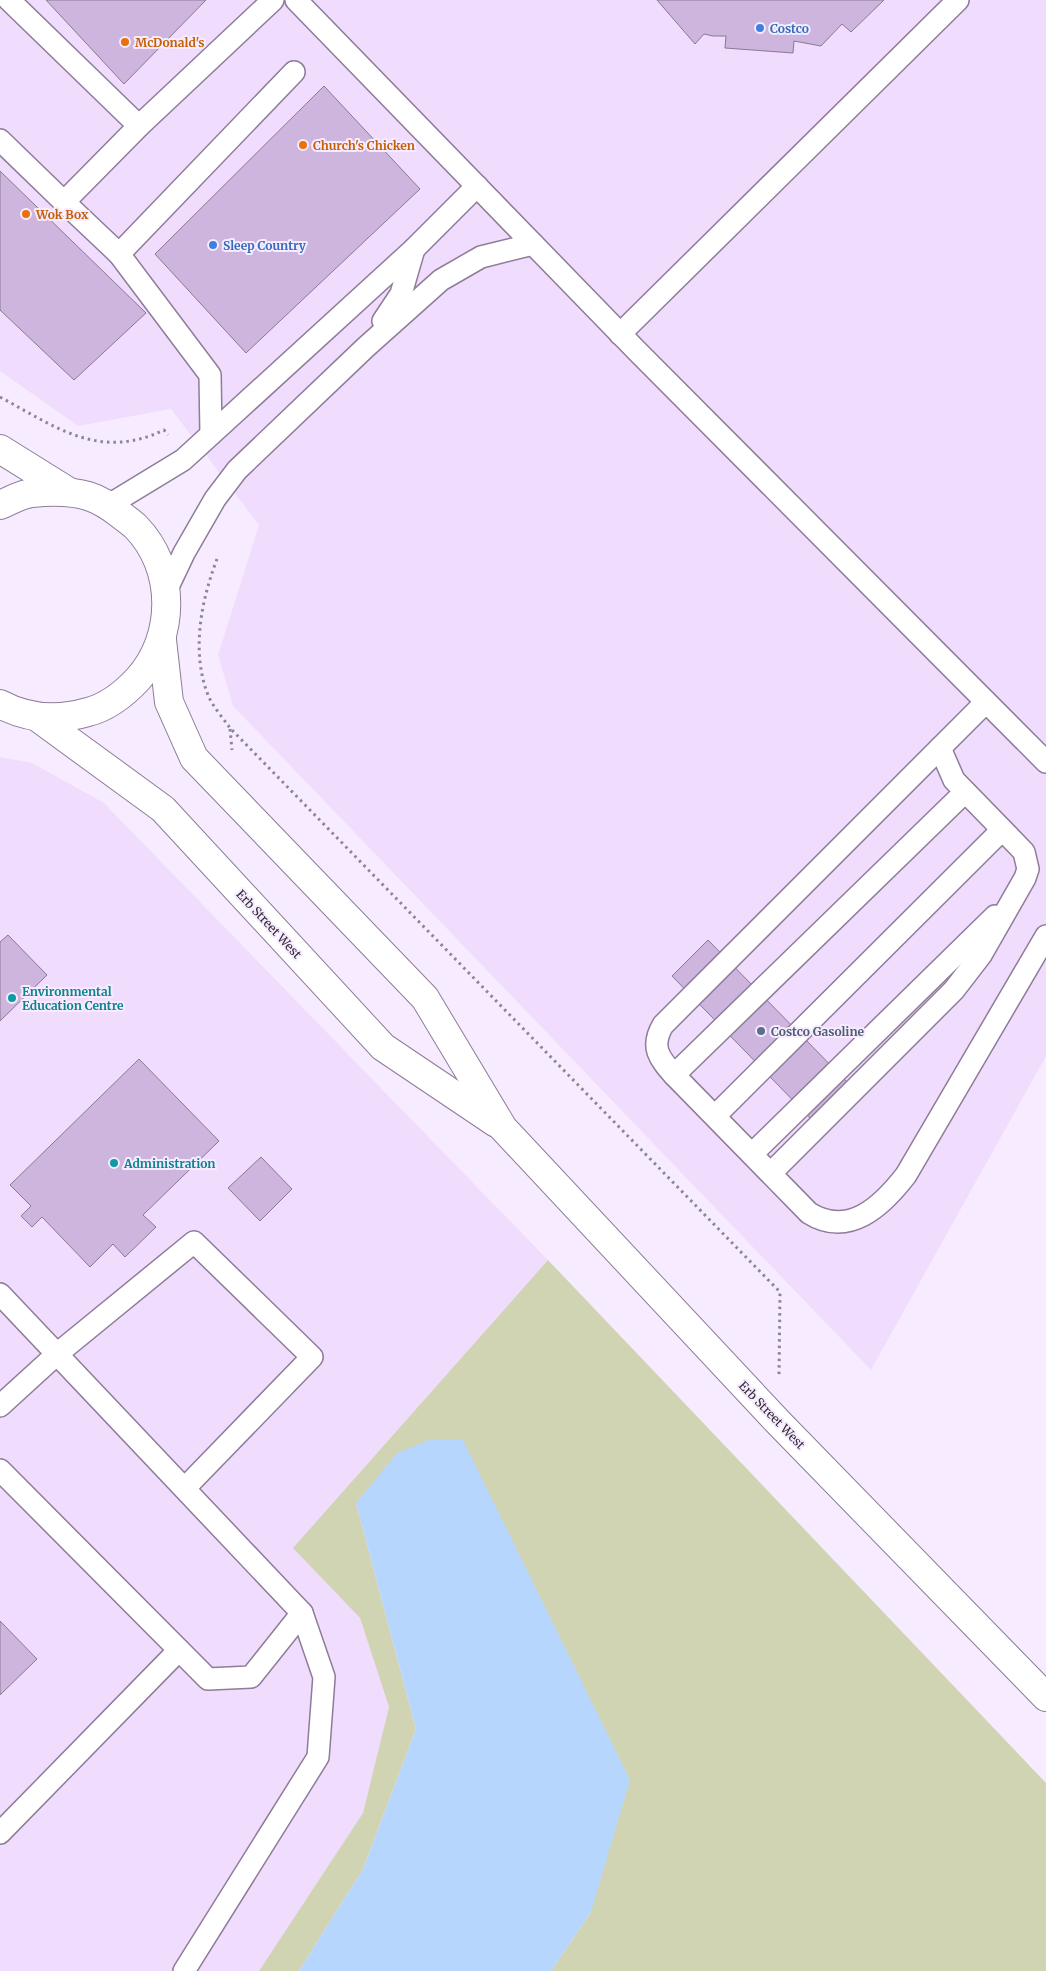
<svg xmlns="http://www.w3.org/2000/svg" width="1046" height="1971" viewBox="0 0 1046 1971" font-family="Merriweather,serif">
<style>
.built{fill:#f0ddfd}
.green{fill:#d1d4b3}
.water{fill:#b7d6fd}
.building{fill:#ceb5de;stroke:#897895}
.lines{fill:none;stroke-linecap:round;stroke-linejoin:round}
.lane-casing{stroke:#8e7c99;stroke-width:24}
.secondary-casing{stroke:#8e7c99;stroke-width:30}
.path{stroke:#8e8594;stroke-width:3;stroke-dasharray:2.5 4;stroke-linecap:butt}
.lane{stroke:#fff;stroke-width:21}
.secondary{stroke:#fff;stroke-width:28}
.shop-dot{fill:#3f7fe0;stroke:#f7ecff;stroke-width:2}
.food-dot{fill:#e8710a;stroke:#f7ecff;stroke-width:2}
.culture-dot{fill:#0f9aa8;stroke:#f7ecff;stroke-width:2}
.service-dot{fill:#5c6f8a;stroke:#f7ecff;stroke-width:2}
.labels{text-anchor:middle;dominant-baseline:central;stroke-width:4;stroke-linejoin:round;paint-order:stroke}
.shop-label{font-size:12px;font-weight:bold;fill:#366cbe;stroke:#f7ecff;text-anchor:start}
.food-label{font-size:12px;font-weight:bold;fill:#c56008;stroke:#f7ecff;text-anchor:start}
.street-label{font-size:12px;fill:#322a36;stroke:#f7ecff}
.culture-label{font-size:12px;font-weight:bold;fill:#0d838f;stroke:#f7ecff;text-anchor:start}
.service-label{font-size:12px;font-weight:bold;fill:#4e5e75;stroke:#f7ecff;text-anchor:start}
</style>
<rect width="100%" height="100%" fill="#f7ecff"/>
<g class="built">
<polygon points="0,0 1046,0 1046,1056 871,1370 233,706 218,655 259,525 171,409 78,426 0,371"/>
<polygon points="0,757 32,763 104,803 548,1260 294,1548 360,1618 389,1707 364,1813 259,1971 0,1971"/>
</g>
<polygon class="green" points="548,1260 1046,1783 1046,1971 551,1971 591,1912 356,1503 416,1729 363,1869 299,1971 259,1971 363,1813 389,1707 360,1618 293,1548"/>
<polygon class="water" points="431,1439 463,1440 630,1780 591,1912 551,1971 299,1971 363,1869 416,1729 356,1503 397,1453"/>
<g class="building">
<polygon points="46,0 206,0 124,84"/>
<polygon points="657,0 884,0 851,32 842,24 821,46 794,41 793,53 725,48 726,36 713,36 704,34 695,44"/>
<polygon points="324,86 420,189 246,353 155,254"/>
<polygon points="0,171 146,313 74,380 0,310"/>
<polygon points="8,935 47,975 0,1021 0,942"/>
<polygon points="708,940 850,1085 813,1121 672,976"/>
<polygon points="139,1059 219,1141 143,1215 156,1227 125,1257 113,1244 90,1267 42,1217 32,1227 21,1216 31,1206 10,1185"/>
<polygon points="261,1157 292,1189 260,1221 228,1188"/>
<polygon points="0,1621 37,1659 0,1695"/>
</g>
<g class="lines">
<g class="lane-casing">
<g id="lane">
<polyline points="9,0 139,126"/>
<polyline points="296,0 637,351 1046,762"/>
<polyline points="0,140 64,202 139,126 273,0"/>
<polyline points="64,202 119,254 294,72"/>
<polyline points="119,254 210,375 211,434"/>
<polyline points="383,321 401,294 414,249"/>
<polyline points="620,334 958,0"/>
<polyline points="109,505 183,460 414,249 477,186"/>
<polyline points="166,591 184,553 215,499 237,470 366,347 441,280 481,257 533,244"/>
<path d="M986,702L663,1025C650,1047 659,1058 674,1075L809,1213C849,1238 882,1206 906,1175L1046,936"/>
<polyline points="674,1075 965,792"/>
<polyline points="715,1116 1002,830"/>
<polyline points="752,1154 995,916"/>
<polyline points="771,1173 954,990 981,955 1025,878 1028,869 1024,852 954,780 940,748"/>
<polyline points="0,1294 302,1613 324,1677 318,1757 184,1971"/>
<polyline points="0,1406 57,1354 194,1242 312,1357 185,1488"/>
<polyline points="0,1470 208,1679 251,1677 302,1613"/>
<polyline points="0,1833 179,1650"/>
</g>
</g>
<g class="secondary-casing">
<g id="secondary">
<polyline points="0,449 69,492"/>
<path d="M0,505C10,501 21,494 32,493C50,491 71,491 88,496C101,500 111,507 121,515C126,519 132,523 136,527C176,568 176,637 138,679C124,694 108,707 88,712C57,721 28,719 0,704"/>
<polyline points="162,640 169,702 194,758 425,998 503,1128 778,1422 1046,1697"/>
<polyline points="37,717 163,809 383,1047 496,1123"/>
</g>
</g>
<g class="path">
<path d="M0,397C56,427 99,461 164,430L168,435"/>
<path d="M217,559C201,601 191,652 208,695C213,707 223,718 230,728L780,1292L779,1376"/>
<polyline points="230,729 232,750"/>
</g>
<use href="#lane" class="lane"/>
<use href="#secondary" class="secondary"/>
</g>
<g class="shop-dot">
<circle cx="760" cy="28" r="5"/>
<circle cx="213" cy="245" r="5"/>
</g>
<g class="food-dot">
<circle cx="125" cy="42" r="5"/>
<circle cx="303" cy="145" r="5"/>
<circle cx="26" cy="214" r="5"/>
</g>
<g class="culture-dot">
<circle cx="12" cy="998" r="5"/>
<circle cx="114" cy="1163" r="5"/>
</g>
<circle class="service-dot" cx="761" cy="1031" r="5"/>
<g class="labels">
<g class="shop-label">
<text x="770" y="28">Costco</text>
<text x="223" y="245">Sleep Country</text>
</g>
<g class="food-label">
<text x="135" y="42">McDonald's</text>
<text x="313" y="145">Church's Chicken</text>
<text x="36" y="214">Wok Box</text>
</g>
<g class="street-label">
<text transform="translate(269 924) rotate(47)">Erb Street West</text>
<text transform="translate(772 1415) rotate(46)">Erb Street West</text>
</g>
<g class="culture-label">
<text x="22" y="991">Environmental<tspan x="22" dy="14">Education Centre</tspan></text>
<text x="124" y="1163">Administration</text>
</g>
<g class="service-label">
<text x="771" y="1031">Costco Gasoline</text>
</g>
</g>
</svg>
